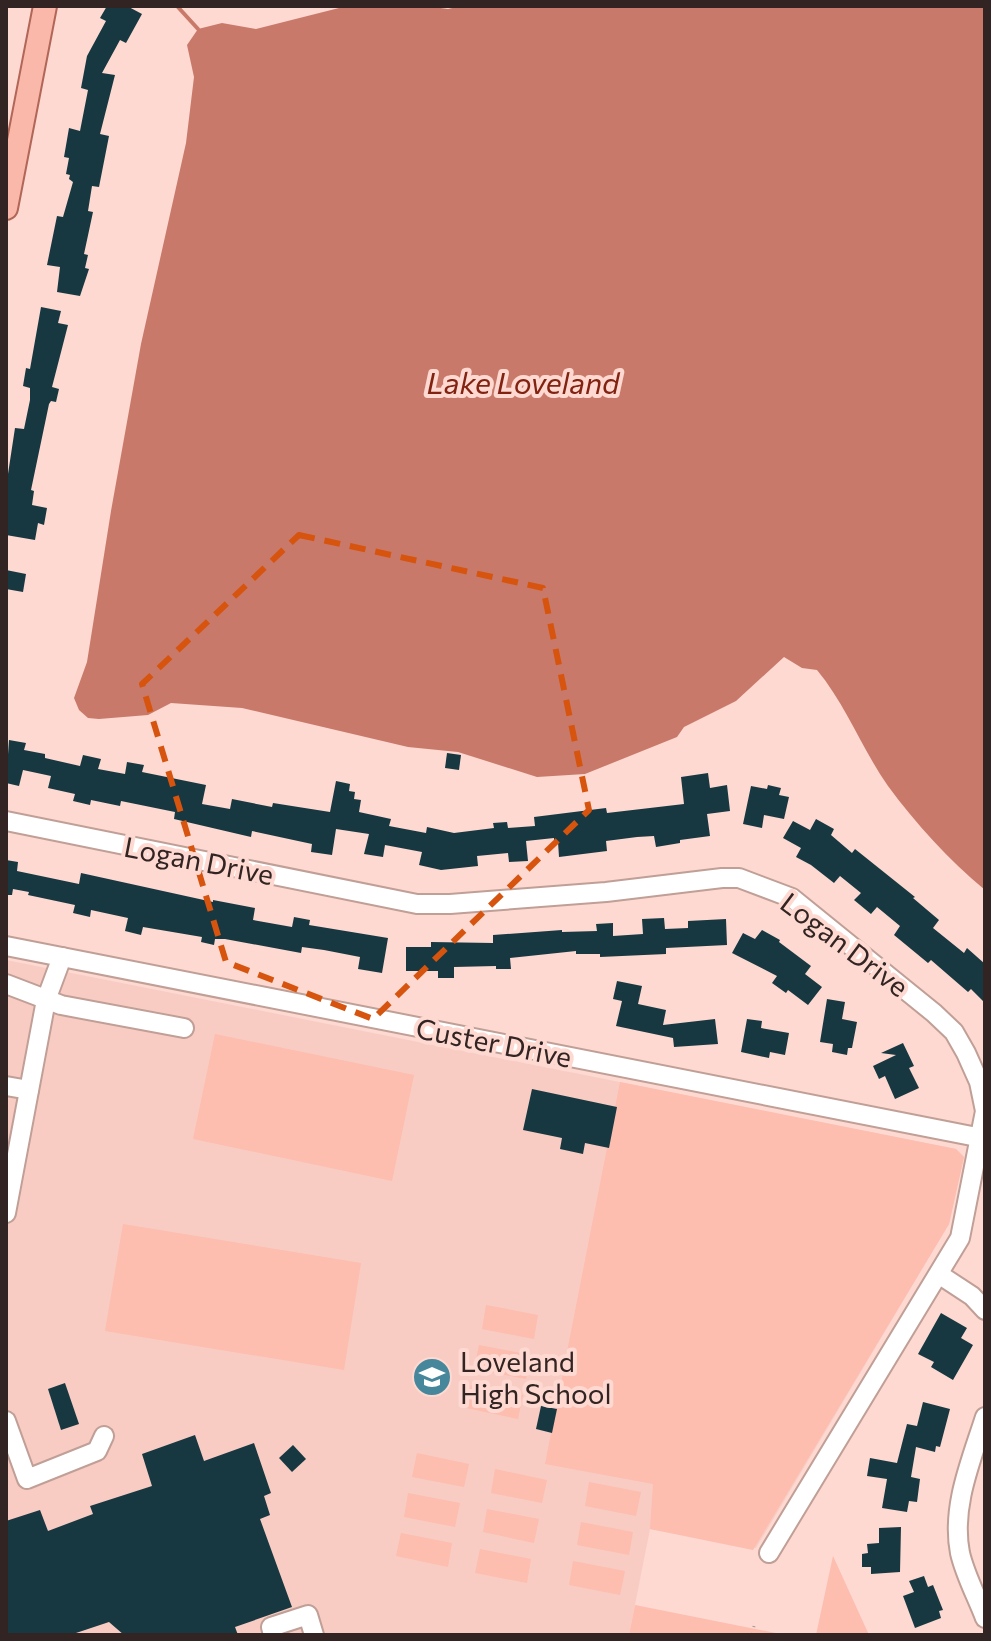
<svg xmlns="http://www.w3.org/2000/svg" width="991" height="1641" viewBox="0 0 991 1641" font-family="Commissioner,sans-serif">
<style>
.built{fill:#f8ccc3}
.green{fill:#fdbdaf}
.water{fill:#c97969}
.lines{fill:none;stroke-linecap:round;stroke-linejoin:round}
.stream{stroke:#c97969;stroke-width:4}
.building{fill:#173841}
.minor-casing{stroke:#c09f97;stroke-width:22}
.major-casing{stroke:#b16657;stroke-width:26}
.path{stroke:#b79b95;stroke-width:3;stroke-dasharray:2 6;stroke-linecap:butt}
.minor{stroke:#fff;stroke-width:18}
.major{stroke:#fab8ab;stroke-width:22}
.marked{fill:none;stroke:#d6540e;stroke-width:6;stroke-dasharray:16 10;stroke-linejoin:round}
.labels{text-anchor:middle;dominant-baseline:central;stroke-width:8;stroke-linejoin:round;paint-order:stroke}
.street-label{font-size:28px;fill:#322422;stroke:#fdd9d1}
.poi-label{font-size:28px;fill:#322422;stroke:#fdd9d1;text-anchor:start}
.water-label{font-size:30px;font-style:italic;fill:#822210;stroke:#fdd9d1}
</style>
<rect width="100%" height="100%" fill="#fdd9d1"/>
<polygon class="built" points="6,960 956,1149 964,1157 949,1224 756,1548 650,1529 629,1635 6,1635"/>
<g class="green">
<polygon points="215,1034 414,1075 392,1181 193,1139"/>
<polygon points="620,1082 956,1149 964,1157 949,1224 753,1550 650,1529 653,1484 545,1464"/>
<polygon points="123,1224 361,1263 344,1370 105,1331"/>
<polygon points="486,1305 538,1315 534,1339 482,1329"/>
<polygon points="479,1345 531,1355 526,1379 474,1369"/>
<polygon points="471,1385 523,1395 518,1419 466,1408"/>
<polygon points="417,1453 469,1464 464,1487 412,1477"/>
<polygon points="495,1469 547,1480 542,1503 491,1493"/>
<polygon points="589,1482 641,1492 636,1516 585,1506"/>
<polygon points="408,1493 460,1503 455,1527 404,1517"/>
<polygon points="487,1509 539,1519 534,1543 483,1532"/>
<polygon points="581,1522 633,1532 629,1555 577,1545"/>
<polygon points="401,1533 452,1543 448,1567 396,1556"/>
<polygon points="480,1549 531,1559 527,1583 475,1573"/>
<polygon points="833,1556 869,1635 816,1635"/>
<polygon points="573,1561 625,1571 620,1595 569,1585"/>
<polygon points="635,1605 786,1635 629,1635"/>
</g>
<path class="water" d="M367,6H426L448,9L461,6H985V890C949,860 916,824 888,786C862,749 846,705 817,670L802,668L784,657L736,701L684,727L677,737L585,774L537,777L458,752L408,747L242,708L171,703L148,715L99,719L88,718L79,710L74,698L87,662L111,511L141,344L186,143L194,77L187,45L198,29L222,23L256,29L343,7Z"/>
<g class="lines">
<polyline class="stream" points="177,6 198,29"/>
</g>
<g class="building">
<polygon points="107,6 127,6 142,14 126,43 120,40 102,73 115,75 100,134 109,136 99,187 92,186 88,211 93,212 84,254 88,255 85,268 89,269 80,296 57,292 60,267 47,265 57,216 63,217 73,182 69,179 70,175 66,174 69,158 64,157 69,128 80,131 88,90 81,88 87,56 106,21 100,18"/>
<polygon points="41,307 61,311 58,323 68,325 52,387 59,389 56,402 51,401 49,404 31,490 34,491 32,505 47,508 44,525 38,523 35,540 6,535 6,487 15,428 24,429 30,400 30,388 23,386 26,368 30,369"/>
<polygon points="6,570 26,574 23,592 6,589"/>
<polygon points="9,740 26,743 24,750 45,754 45,758 80,766 83,755 101,759 98,769 125,774 127,762 144,765 142,772 206,785 202,804 230,809 232,799 272,807 273,803 330,812 336,781 350,784 349,791 355,792 354,799 361,800 359,812 391,819 389,826 426,833 427,827 454,833 494,828 493,823 507,822 508,828 535,826 534,817 606,808 607,813 684,804 681,777 708,773 710,788 727,785 730,811 707,814 710,836 680,840 680,843 656,847 654,836 637,837 606,841 607,851 559,857 558,842 554,843 554,838 526,841 528,861 509,862 508,853 477,856 478,866 441,870 419,865 422,852 385,845 383,857 364,854 369,834 336,829 332,855 311,852 312,844 252,831 251,837 174,819 175,812 121,801 120,806 91,800 90,805 73,801 75,794 48,788 51,776 23,770 19,786 6,783"/>
<polygon points="447,753 461,755 459,770 445,768"/>
<polygon points="768,785 781,788 779,795 789,797 784,819 764,815 762,828 743,824 751,786 767,789"/>
<polygon points="816,819 834,829 831,835 852,853 855,849 915,897 913,898 939,920 933,928 964,953 967,948 985,964 985,1003 971,989 968,992 931,960 928,963 894,935 900,926 877,907 871,914 854,900 861,893 840,876 834,883 811,865 796,857 801,848 783,838 793,821 810,830"/>
<polygon points="6,860 18,862 17,871 79,884 81,873 213,902 213,900 255,908 253,920 292,927 294,917 310,920 309,925 388,938 382,973 358,969 360,957 324,950 302,947 301,953 225,939 215,939 214,945 201,942 202,937 143,927 141,935 125,931 128,918 91,910 90,917 73,913 75,905 28,895 29,892 13,889 12,895 6,895"/>
<polygon points="664,918 665,929 688,928 688,921 726,919 727,945 666,948 666,954 600,957 600,954 576,954 576,951 510,958 511,969 496,969 496,966 454,967 454,978 438,978 438,971 406,971 406,947 431,947 431,942 493,943 493,935 562,930 562,932 597,931 596,924 613,923 613,936 643,934 642,919"/>
<polygon points="762,930 780,940 779,942 811,966 805,974 822,987 808,1005 788,990 786,993 772,983 777,976 732,953 743,933 755,939"/>
<polygon points="617,981 642,986 638,1004 666,1010 663,1025 715,1019 718,1044 674,1047 673,1038 616,1026 622,1001 613,999"/>
<polygon points="827,999 845,1002 842,1019 857,1022 852,1048 848,1048 847,1055 832,1052 833,1044 820,1042"/>
<polygon points="747,1019 762,1021 761,1028 789,1033 785,1055 770,1052 769,1058 741,1052"/>
<polygon points="903,1043 914,1066 909,1068 919,1088 895,1099 885,1076 879,1079 873,1066 896,1055 881,1053"/>
<polygon points="532,1089 617,1107 609,1148 585,1143 583,1154 560,1149 562,1138 523,1130"/>
<polygon points="941,1313 967,1328 961,1338 973,1345 953,1380 931,1367 934,1362 918,1354"/>
<polygon points="65,1383 79,1424 61,1430 48,1389"/>
<polygon points="923,1402 950,1409 940,1447 936,1446 935,1452 916,1447 911,1477 920,1479 917,1502 909,1501 907,1512 882,1508 887,1479 867,1476 870,1458 897,1463 907,1424 917,1426"/>
<polygon points="541,1406 557,1409 552,1433 536,1429"/>
<polygon points="195,1435 204,1461 254,1443 271,1493 264,1496 270,1515 260,1519 292,1607 235,1627 238,1635 124,1635 109,1622 70,1635 6,1635 6,1521 40,1510 48,1531 93,1514 90,1506 152,1486 142,1454"/>
<polygon points="293,1445 306,1459 292,1472 279,1458"/>
<polygon points="901,1527 900,1572 871,1574 871,1567 862,1567 862,1554 868,1553 867,1544 879,1543 879,1528"/>
<polygon points="924,1576 928,1587 933,1585 943,1610 939,1611 941,1618 915,1628 903,1596 914,1592 909,1581"/>
</g>
<g class="lines">
<g class="minor-casing">
<g id="minor">
<polyline points="6,821 417,904 450,904 606,892 722,878 739,878 792,898 934,1013 954,1032 966,1053 979,1082 985,1111 960,1238 769,1553"/>
<polyline points="6,946 982,1138"/>
<polyline points="6,984 61,1005 184,1028"/>
<polyline points="6,1086 29,1090"/>
<polyline points="6,1213 46,1000 62,957"/>
<polyline points="940,1275 972,1296 985,1310"/>
<path d="M985,1417C971,1461 951,1507 960,1553C965,1575 977,1597 985,1618"/>
<polyline points="6,1421 27,1479 97,1451 104,1436"/>
<polyline points="273,1635 271,1627 308,1615 314,1635"/>
</g>
</g>
<g class="major-casing">
<polyline id="major" points="6,208 45,6"/>
</g>
<polyline class="path" points="752,1635 754,1626"/>
<use href="#minor" class="minor"/>
<use href="#major" class="major"/>
</g>
<path class="marked" d="M299,535L543,588L589,810L373,1019L226,962L142,684Z"/>
<defs>
<g id="school-disc" transform="scale(2)"><circle r="9.5" fill="#47879b" stroke="#fdd9d1"/><path d="M0-5L7-2L0 1L-7-2ZM-4 1L0 2.5L4 1V4Q0 6-4 4Z" fill="#fff"/></g>
</defs>
<g fill-rule="evenodd">
<use href="#school-disc" x="432" y="1377"/>
</g>
<g class="labels">
<g class="street-label">
<text transform="translate(199 860) rotate(11)">Logan Drive</text>
<text transform="translate(845 944) rotate(37)">Logan Drive</text>
<text transform="translate(494 1042) rotate(11)">Custer Drive</text>
</g>
<g class="poi-label">
<text x="460" y="1361">Loveland<tspan x="460" dy="32">High School</tspan></text>
</g>
<g class="water-label">
<text x="523" y="381">Lake Loveland</text>
</g>
</g>
<rect width="991" height="1641" fill="none" stroke="#322422" stroke-width="16"/>
</svg>
